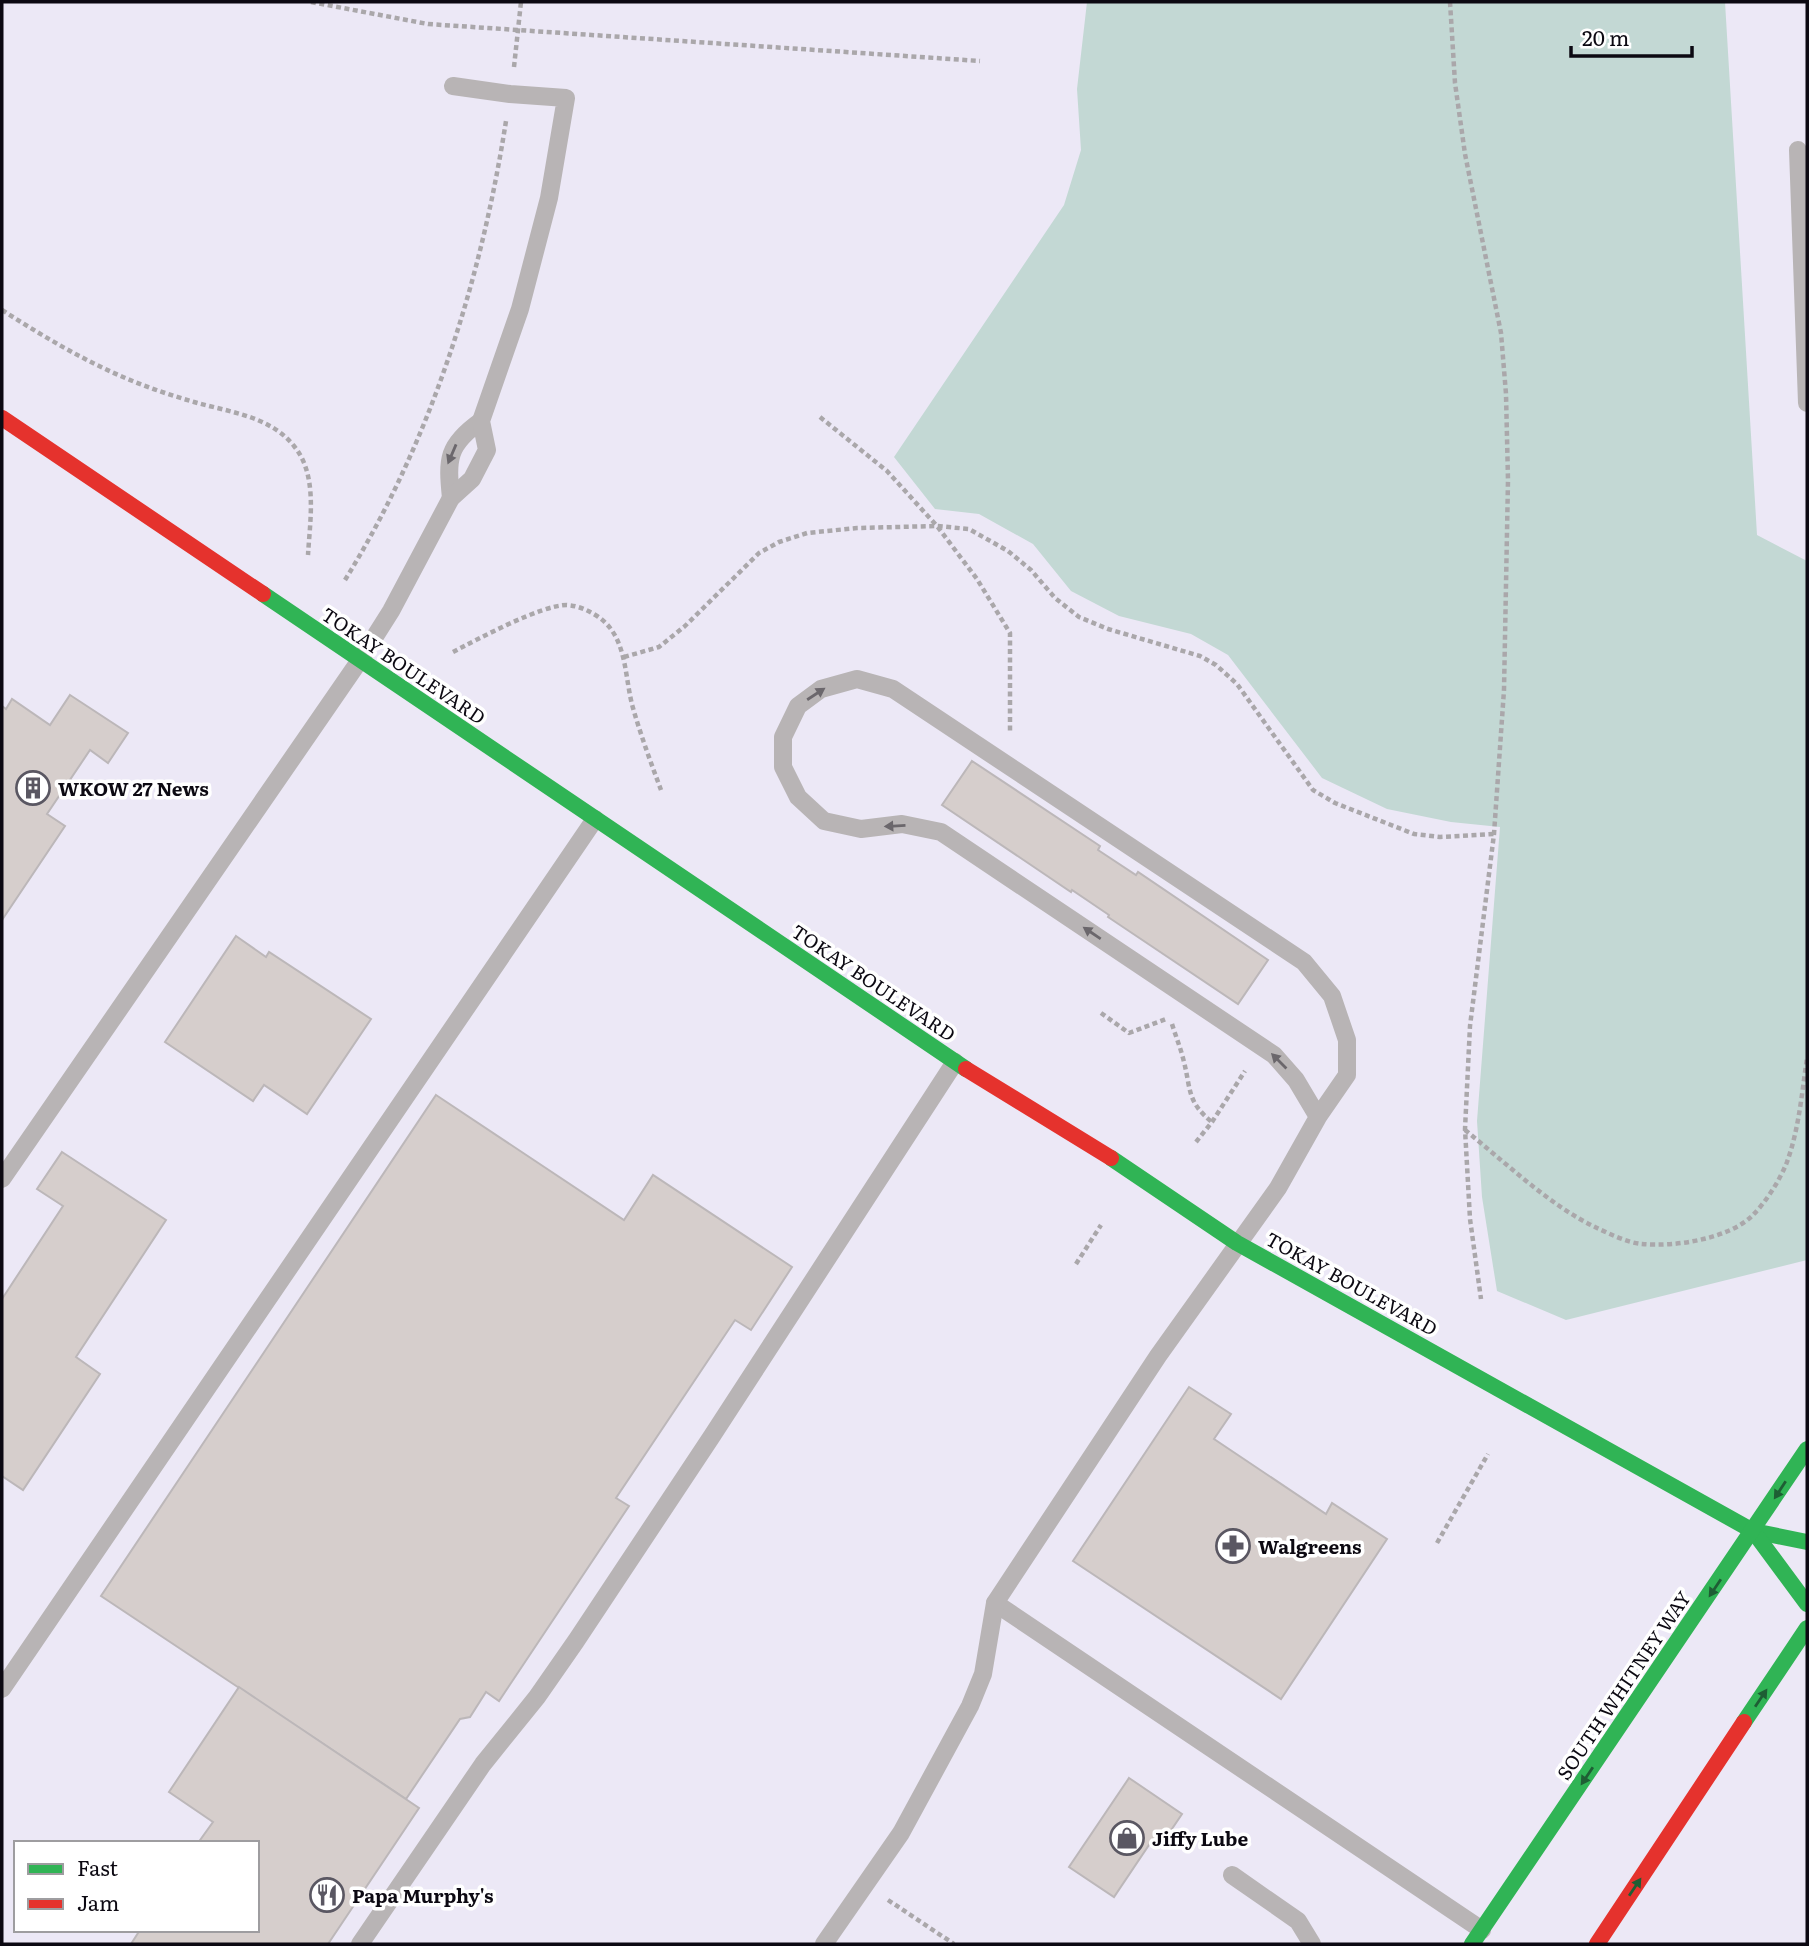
<svg xmlns="http://www.w3.org/2000/svg" width="1809" height="1946" viewBox="0 0 1809 1946" font-family="Literata,serif">
<style>
.green{fill:#c3d8d4}
.building{fill:#d6cecc;stroke:#bcb7b9;stroke-width:2}
.lines{fill:none;stroke-linecap:round;stroke-linejoin:round}
.path{stroke:#aaa7aa;stroke-width:4.5;stroke-dasharray:5 3.5;stroke-linecap:butt}
.lane{stroke:#b8b4b5;stroke-width:18}
.fast{stroke:#30b455;stroke-width:16}
.jam{stroke:#e5322d;stroke-width:16}
.oneway{fill:#6b676c}
.oneway2{fill:#1e5e34}
.labels{text-anchor:middle;dominant-baseline:central;stroke-width:7;stroke-linejoin:round;paint-order:stroke}
.street-label{font-size:19px;fill:#0c0912;stroke:#fff}
.poi-label{font-size:19px;font-weight:bold;fill:#0c0912;stroke:#fff;text-anchor:start}
</style>
<rect width="100%" height="100%" fill="#ece8f6"/>
<polygon class="green" points="1087,2 1725,2 1757,535 1807,561 1807,1260 1566,1320 1497,1291 1482,1197 1477,1121 1500,827 1451,822 1387,809 1322,778 1228,655 1191,634 1119,616 1071,591 1033,544 979,514 935,509 894,457 1064,205 1081,150 1077,89"/>
<g class="building">
<polygon points="70,695 128,733 108,763 90,750 47,814 65,826 2,920 2,706 6,709 12,699 50,725"/>
<polygon points="972,761 1100,846 1098,850 1136,875 1138,872 1268,960 1238,1004 1108,917 1109,915 1072,890 1071,892 942,805"/>
<polygon points="236,936 266,957 269,952 371,1019 307,1114 264,1085 253,1101 165,1042"/>
<polygon points="436,1095 624,1220 653,1175 792,1267 751,1330 735,1320 616,1498 629,1506 499,1701 486,1692 470,1717 460,1719 406,1799 101,1596"/>
<polygon points="62,1152 166,1220 76,1357 100,1374 23,1490 2,1476 2,1299 63,1206 37,1189"/>
<polygon points="1189,1387 1231,1414 1214,1439 1326,1514 1332,1503 1387,1539 1281,1699 1073,1561"/>
<polygon points="239,1687 419,1808 328,1944 131,1944 140,1930 257,1930 257,1843 198,1843 213,1822 169,1792"/>
<polygon points="1129,1778 1182,1814 1161,1845 1153,1839 1114,1897 1069,1867"/>
</g>
<g class="lines">
<g class="path">
<polyline points="311,2 428,24 980,61"/>
<polyline points="1450,2 1455,83 1465,154 1501,333 1506,394 1508,480 1504,690 1494,834 1470,1026 1465,1129 1470,1219 1481,1299"/>
<polyline points="514,67 521,2"/>
<path d="M2,310C41,335 81,359 123,377C146,387 170,395 194,402C229,412 270,416 294,446C318,475 310,520 308,555"/>
<polyline points="820,417 887,471 937,526 977,579 1010,633 1010,731"/>
<path d="M345,580C431,441 481,281 506,121"/>
<path d="M453,652C478,639 541,605 567,605C579,606 587,610 597,616C628,636 624,677 633,708C641,736 651,763 661,790"/>
<polyline points="624,657 659,647 685,626 759,553 779,542 807,533 857,528 937,526 969,529 1008,551 1031,570 1055,598 1079,617 1108,629 1200,656 1216,665 1237,684 1313,790 1335,803 1414,834 1440,837 1494,834"/>
<polyline points="1101,1013 1129,1033 1166,1019"/>
<path d="M1172,1024C1176,1037 1181,1049 1184,1062C1191,1090 1187,1102 1212,1122"/>
<path d="M1465,1130C1505,1162 1550,1206 1597,1228C1610,1234 1628,1243 1642,1244C1675,1247 1728,1239 1752,1216C1766,1202 1780,1180 1787,1162C1799,1129 1802,1092 1807,1058"/>
<polyline points="1196,1142 1212,1122 1245,1071"/>
<polyline points="1076,1264 1101,1225"/>
<polyline points="1437,1543 1488,1454"/>
<polyline points="888,1900 954,1944"/>
</g>
<g class="lane">
<polyline points="1798,150 1807,403"/>
<path d="M451,498C447,459 447,445 481,421"/>
<polyline points="2,1179 360,660 391,611 451,498 472,479 487,450 481,421 520,309 549,198 566,98 510,94 453,86"/>
<polyline points="995,1603 1482,1930"/>
<polyline points="2,1689 595,819"/>
<polyline points="1232,1875 1298,1921 1312,1944"/>
<polyline points="360,1944 483,1764 537,1697 576,1641 712,1436 955,1062"/>
<polyline points="824,1944 901,1833 970,1706 983,1674 995,1603 1158,1356 1278,1188 1318,1117 1347,1075 1347,1040 1332,996 1304,962 893,689 857,679 821,689 798,706 783,737 783,767 798,797 824,821 861,829 902,824 941,832 1274,1055 1296,1080 1318,1117"/>
</g>
<g class="fast">
<polyline points="263,594 966,1069"/>
<polyline points="1111,1158 1237,1243 1753,1531 1807,1542"/>
<polyline points="1753,1531 1807,1604"/>
<polyline points="1744,1722 1807,1628"/>
<polyline points="1472,1944 1807,1449"/>
</g>
<g class="jam">
<polyline points="2,418 263,594"/>
<polyline points="966,1069 1111,1158"/>
<polyline points="1597,1944 1744,1722"/>
</g>
</g>
<defs><path id="oneway-solid" d="M-6-.8H1V-3.2L6.5 0L1 3.2V.8H-6Z" transform="scale(1.75)"/></defs>
<g class="oneway">
<use href="#oneway-solid" transform="translate(452 454) rotate(113)"/>
<use href="#oneway-solid" transform="translate(816 694) rotate(-33)"/>
<use href="#oneway-solid" transform="translate(895 826) rotate(177)"/>
<use href="#oneway-solid" transform="translate(1092 933) rotate(-146)"/>
<use href="#oneway-solid" transform="translate(1279 1061) rotate(-135)"/>
</g>
<g class="oneway2">
<use href="#oneway-solid" transform="translate(1780 1490) rotate(123)"/>
<use href="#oneway-solid" transform="translate(1715 1588) rotate(124)"/>
<use href="#oneway-solid" transform="translate(1761 1698) rotate(-56)"/>
<use href="#oneway-solid" transform="translate(1587 1776) rotate(124)"/>
<use href="#oneway-solid" transform="translate(1635 1887) rotate(-56)"/>
</g>
<defs>
<g id="building-ring" transform="scale(1.75)"><circle r="9.5" fill="#fff" stroke="#5a5762" stroke-width="1.5"/><path d="M-4-6H4V6H1V3H-1V6H-4ZM-2.5-4.3h1.7v1.8h-1.7ZM.8-4.3h1.7v1.8H.8ZM-2.5-1h1.7V.8h-1.7ZM.8-1h1.7V.8H.8Z" fill="#5a5762"/></g>
<g id="pharmacy-ring" transform="scale(1.75)"><circle r="9.5" fill="#fff" stroke="#5a5762" stroke-width="1.5"/><path d="M-2-6h4v4h4v4h-4v4h-4v-4h-4v-4h4Z" fill="#5a5762"/></g>
<g id="shop-ring" transform="scale(1.75)"><circle r="9.5" fill="#fff" stroke="#5a5762" stroke-width="1.5"/><path d="M-5-2.5h2.3a2.7 3.5 0 0 1 5.4 0H5L5.5 6h-11ZM-1.5-2.5h3a1.5 2.3 0 0 0-3 0Z" fill="#5a5762"/></g>
<g id="restaurant-ring" transform="scale(1.75)"><circle r="9.5" fill="#fff" stroke="#5a5762" stroke-width="1.5"/><path d="M-5-6h1v4h1v-4h1v4h1v-4h1v5L-1.5 .5V6h-2V.5L-5-1ZM5-6V6H3V1.5H1.5Q1.5-4 5-6Z" fill="#5a5762"/></g>
</defs>
<g fill-rule="evenodd">
<use href="#building-ring" x="33" y="788"/>
<use href="#pharmacy-ring" x="1233" y="1546"/>
<use href="#shop-ring" x="1127" y="1838"/>
<use href="#restaurant-ring" x="327" y="1895"/>
</g>
<g class="labels">
<g class="street-label">
<text transform="translate(404 665) rotate(34)">TOKAY BOULEVARD</text>
<text transform="translate(874 982) rotate(34)">TOKAY BOULEVARD</text>
<text transform="translate(1352 1283) rotate(29)">TOKAY BOULEVARD</text>
<text transform="translate(1623 1685) rotate(-56)">SOUTH WHITNEY WAY</text>
</g>
<g class="poi-label">
<text x="58" y="788">WKOW 27 News</text>
<text x="1258" y="1546">Walgreens</text>
<text x="1152" y="1838">Jiffy Lube</text>
<text x="352" y="1895">Papa Murphy's</text>
</g>
</g>
<rect width="1809" height="1946" fill="none" stroke="#0c0912" stroke-width="7"/>
<rect x="14" y="1841" width="245" height="91" fill="#ffffff" stroke="#9e9da0" stroke-width="2"/>
<rect x="28" y="1864" width="35" height="10" fill="#30b455" stroke="#9e9da0" stroke-width="2"/>
<text x="77" y="1876" font-size="21" fill="#0c0912">Fast</text>
<rect x="28" y="1899" width="35" height="10" fill="#e5322d" stroke="#9e9da0" stroke-width="2"/>
<text x="77" y="1911" font-size="21" fill="#0c0912">Jam</text>
<path d="M1571 46v10h121v-10" fill="none" stroke="#0c0912" stroke-width="3.5"/>
<text x="1582" y="46" font-size="21" fill="#0c0912" stroke="#ffffff" stroke-width="5" paint-order="stroke">20 m</text>
</svg>
